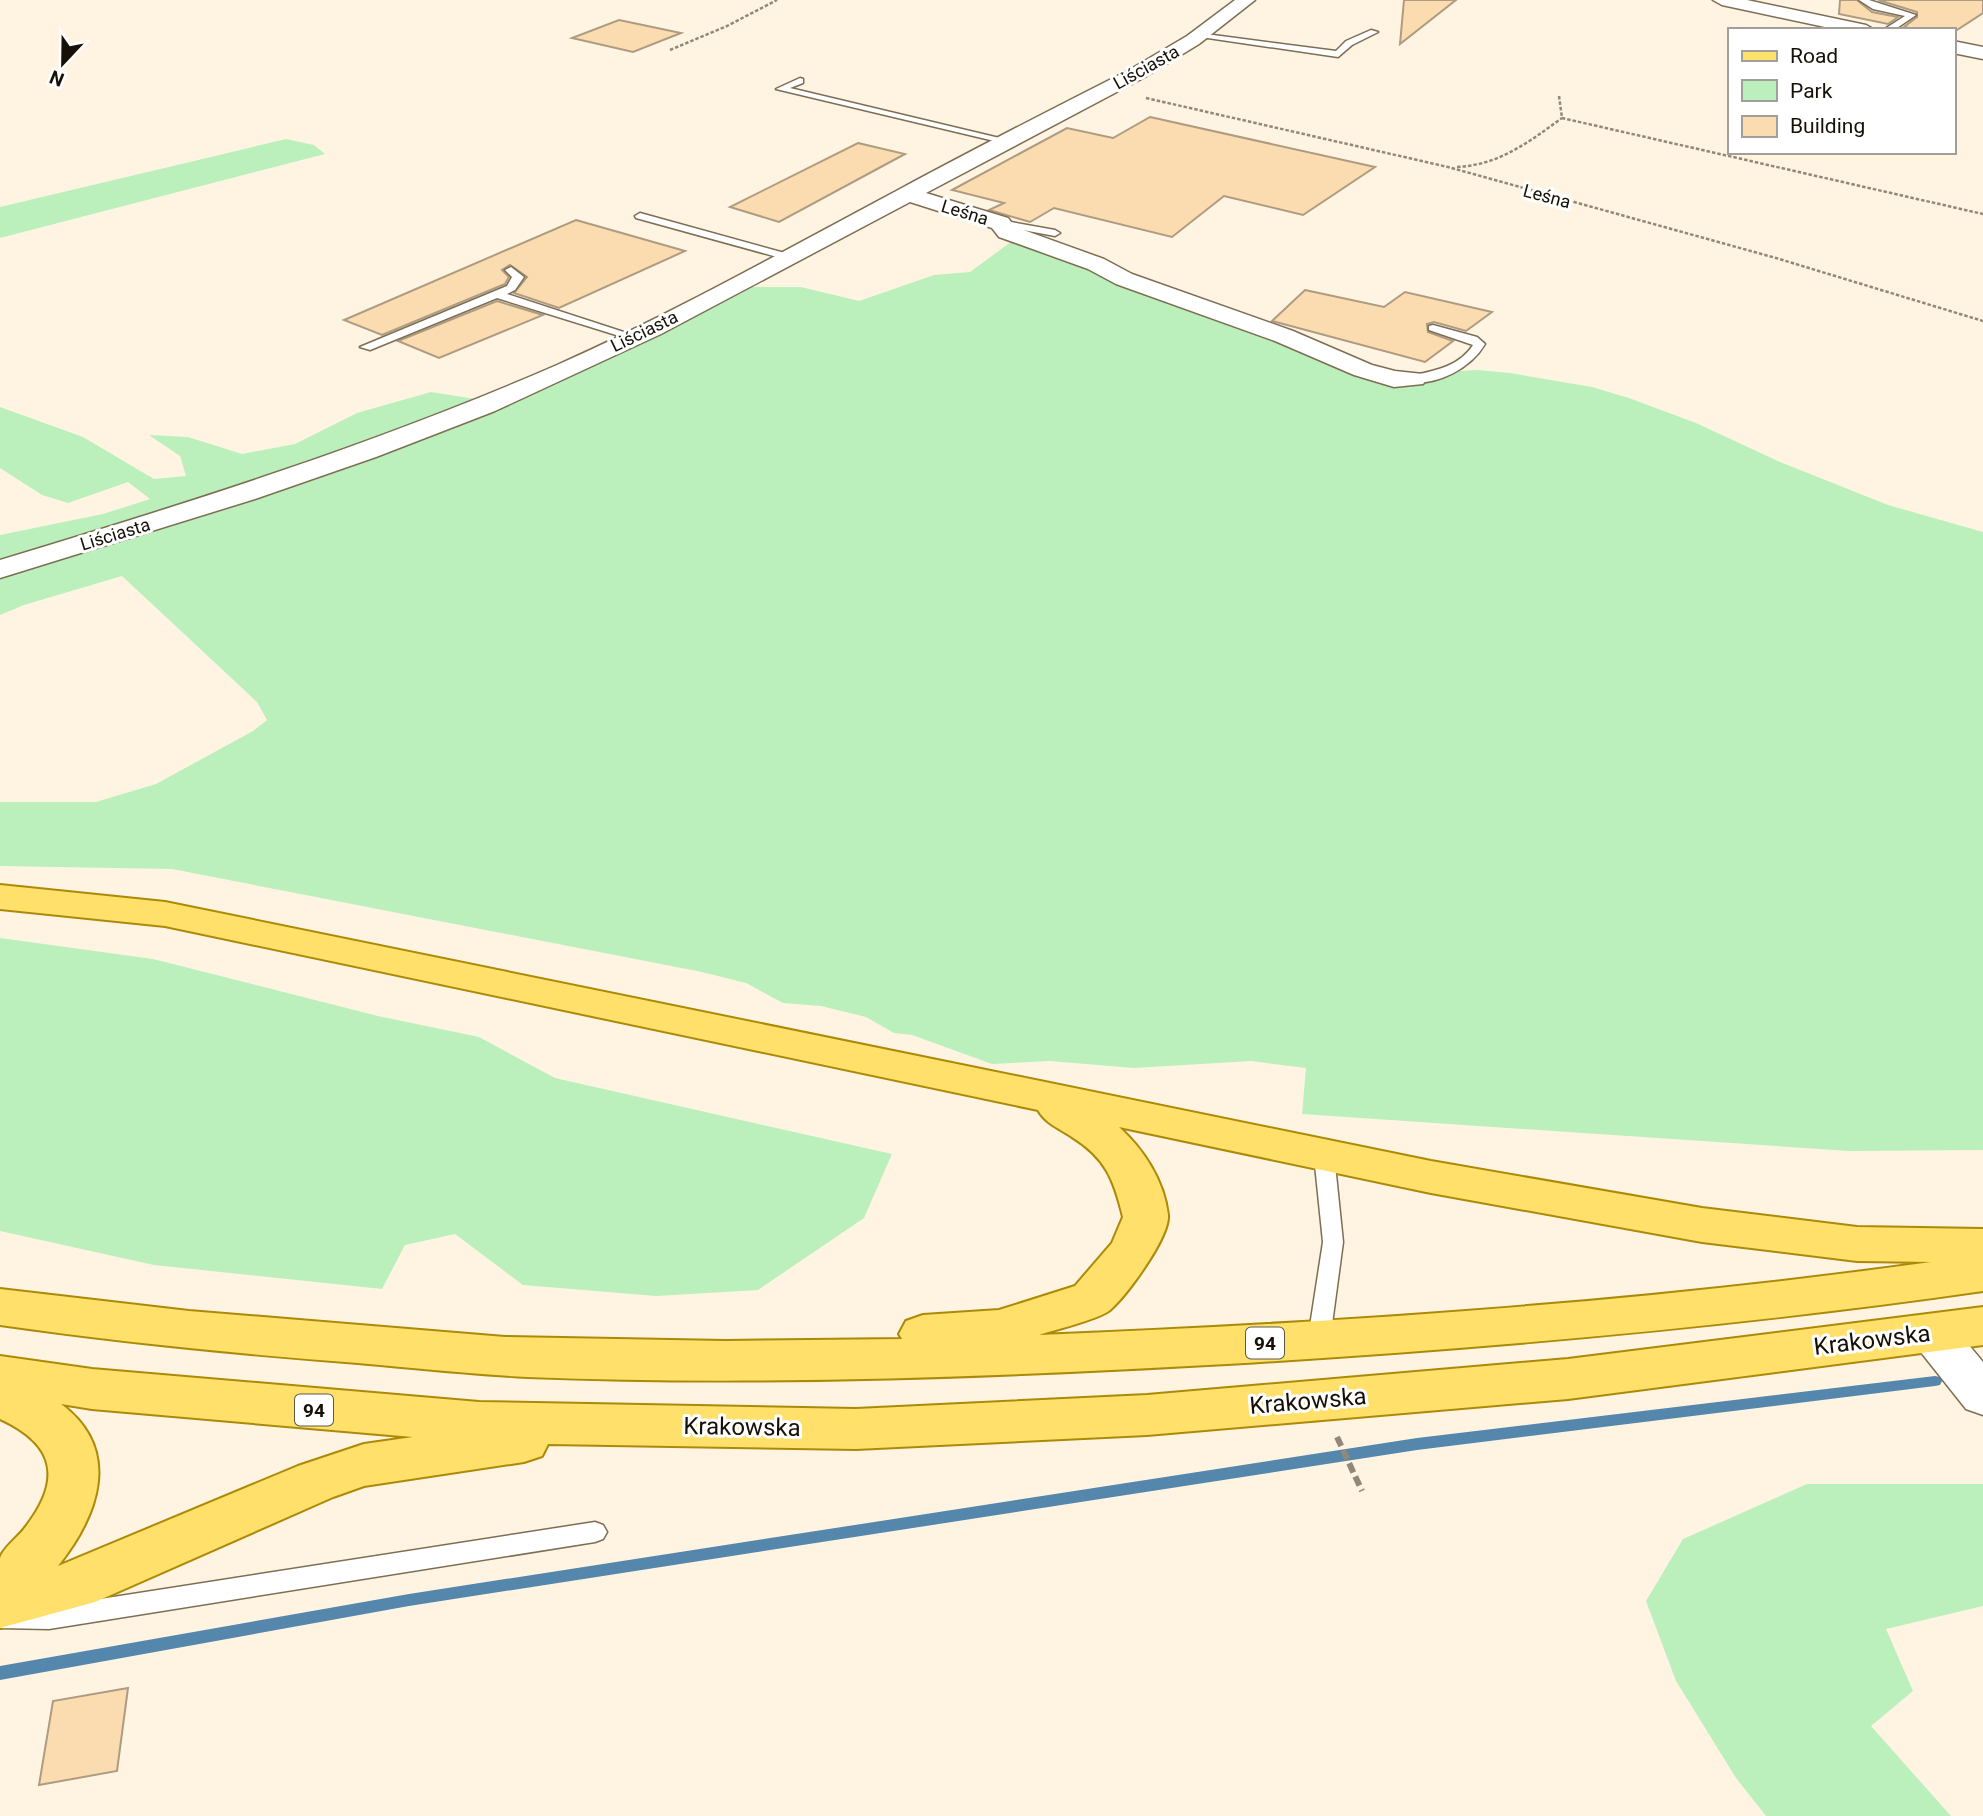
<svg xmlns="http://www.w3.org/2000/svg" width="1983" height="1816" viewBox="0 0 1983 1816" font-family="Roboto,sans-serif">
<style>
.green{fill:#bbf0bc}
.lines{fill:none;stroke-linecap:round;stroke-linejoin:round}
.stream{fill:#5487ab;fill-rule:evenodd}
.building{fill:#fbdbb0;stroke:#ae9b80;stroke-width:2}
.service-casing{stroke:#7d6e53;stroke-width:3}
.minor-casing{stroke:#7d6e53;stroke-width:3}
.primary-casing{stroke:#ac8a08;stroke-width:4}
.path-far1{stroke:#91887a;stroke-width:2.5;stroke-dasharray:3.5 2;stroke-linecap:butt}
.path{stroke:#91887a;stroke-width:6;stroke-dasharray:10 4.5;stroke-linecap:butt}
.service{fill:#fff;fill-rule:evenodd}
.minor{fill:#fff;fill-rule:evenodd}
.primary{fill:#fee06b;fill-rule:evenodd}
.labels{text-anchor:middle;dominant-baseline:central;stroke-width:6;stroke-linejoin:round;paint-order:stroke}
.far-street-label{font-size:18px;fill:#161006;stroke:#fff}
.shield{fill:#fff;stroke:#5c5851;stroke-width:2}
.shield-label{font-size:19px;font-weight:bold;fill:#161006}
.near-street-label{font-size:24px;fill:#161006;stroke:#fff}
</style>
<rect width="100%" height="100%" fill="#fff4e2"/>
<g class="green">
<polygon points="286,139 314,145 325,154 0,238 0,207"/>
<polygon points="1015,239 1280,339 1329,365 1358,374 1433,380 1460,371 1477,370 1510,373 1592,387 1629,398 1696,423 1780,462 1888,505 1983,532 1983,1150 1849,1151 1302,1114 1306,1068 1251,1061 1134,1068 1049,1061 992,1064 912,1035 894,1033 866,1017 821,1006 783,1003 746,983 702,972 172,869 0,866 0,802 96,802 156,784 253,731 267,720 257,702 122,576 24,605 0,615 0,535 103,514 150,499 128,482 68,503 42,495 0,468 0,407 83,437 154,479 186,476 180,456 149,435 188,437 242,454 295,444 357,413 431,392 494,402 752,287 801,287 859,301 934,275 970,272"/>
<polygon points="0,938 153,959 378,1016 479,1037 555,1078 892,1154 864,1218 758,1290 656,1296 523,1285 455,1234 405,1245 382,1289 154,1265 0,1231"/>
<polygon points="1807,1484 1983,1484 1983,1606 1886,1629 1913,1691 1871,1726 1951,1816 1766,1816 1736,1778 1676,1681 1646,1601 1683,1539"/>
</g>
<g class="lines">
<polygon class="stream" points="1935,1376 1940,1377 1942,1381 1940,1385 1935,1386 1417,1450 409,1606 0,1680 0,1666 409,1594 1417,1438"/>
</g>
<g class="building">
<polygon points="1404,0 1456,0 1400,44"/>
<polygon points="1840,0 1857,0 1872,12 1898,17 1888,24 1839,14"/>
<polygon points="1878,0 1983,0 1983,13 1957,30 1920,30 1904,27 1917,17 1917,12"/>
<polygon points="619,20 681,33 633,52 572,38"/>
<polygon points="1150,117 1375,167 1303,215 1224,196 1172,237 1054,208 1030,222 989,210 1004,203 952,190 1067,128 1113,138"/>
<polygon points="858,143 905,154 779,222 730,207"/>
<polygon points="576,220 685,251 559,308 514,293 527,277 510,265 502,270 509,277 505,284 382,335 344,320"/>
<polygon points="1305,290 1384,307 1405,292 1492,312 1466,331 1434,322 1427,324 1428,332 1453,341 1425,362 1272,321"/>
<polygon points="497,301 543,315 439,358 398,341"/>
<polygon points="128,1688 117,1771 39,1785 53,1701"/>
</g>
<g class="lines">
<g class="service-casing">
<g id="service">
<polygon points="1859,0 1869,0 1916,15 1894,30 1883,30 1905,16 1873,9"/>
<polygon points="1371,30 1378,32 1352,45 1338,57 1194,36 1198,33 1336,51 1346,41"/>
<polygon points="800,78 803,79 803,83 790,88 1012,141 1007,144 776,89"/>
<polygon points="640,213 792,255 793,257 788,260 636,218 635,216"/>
<polygon points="1000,220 1055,230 1060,233 1055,236 996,225 995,223"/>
<polygon points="511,267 524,277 515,290 507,294 639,337 629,339 497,298 370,350 360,347 507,286 512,277 505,270"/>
<path d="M1433,325L1477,337L1485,344C1471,368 1437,386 1410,382V376C1433,371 1459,367 1473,345L1429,330V326Z"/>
<polygon points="1324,1148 1331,1150 1334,1155 1343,1242 1330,1339 1327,1345 1319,1348 1311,1345 1308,1339 1323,1242 1314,1155 1317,1150"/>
<polygon points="595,1522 603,1525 607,1532 603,1539 595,1542 49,1629 0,1628 0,1606 49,1607"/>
</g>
</g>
<g class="minor-casing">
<g id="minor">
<path d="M1235,0H1255L1199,44L1145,77L926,193L1008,218L1015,227L1104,259L1132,274L1293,331L1372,365L1395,371L1423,374L1427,379L1423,384L1394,387L1354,375L1275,341L1116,284L1088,269L999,237L992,228L910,202L661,334L495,411L376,457L255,499L0,578V560C189,503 376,444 557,365C674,313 787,249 900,189C976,148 1054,108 1131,69L1187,36Z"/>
<polygon points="1713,0 1747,0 1866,25 1875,30 1839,30 1722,5"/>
<polygon points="1953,41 1983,47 1983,59 1953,53"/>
<polygon points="1932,1315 1948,1320 1983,1362 1983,1415 1966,1409 1916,1346 1909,1333 1916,1320"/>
</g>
</g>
<g class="primary-casing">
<g id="primary">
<path d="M0,885L165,902L1431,1161L1702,1208L1857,1227L1983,1229V1291C1732,1327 1480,1349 1227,1364C994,1377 760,1386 527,1377C471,1374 414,1368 358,1363C238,1354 119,1342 0,1325V1289L189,1311L505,1337L725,1341L902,1339L899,1334L906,1321L923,1315L999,1310L1075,1286L1112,1243L1123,1217C1114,1180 1106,1158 1072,1137C1060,1129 1045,1123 1038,1110L165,926L0,909ZM1119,1127L1431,1193L1702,1242L1857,1261L1931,1262C1636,1303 1337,1323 1039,1335C1054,1330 1100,1319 1110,1310C1127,1295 1170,1237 1168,1215C1164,1180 1143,1149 1119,1127Z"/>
<path d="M1983,1307V1345L1568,1399L1147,1435L856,1449L548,1444L542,1456L524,1462L364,1486L333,1497L95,1602L0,1628C0,1611 0,1571 0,1558C3,1548 18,1537 24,1529C62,1481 57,1445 0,1419V1356L92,1369L479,1402L856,1409L1147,1395L1568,1359ZM61,1404L92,1409L413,1437L364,1444L298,1466L58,1566C98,1516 123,1450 61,1404Z"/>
</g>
</g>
<g class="path-far1">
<polyline points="670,50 727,26 777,0"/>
<polyline points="1559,96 1562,118 1983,214"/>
<polyline points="1146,98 1448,167 1776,258 1983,321"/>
<path d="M1457,167C1499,165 1529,142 1562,118"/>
</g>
<polyline class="path" points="1337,1437 1362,1491"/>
<use href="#service" class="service"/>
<use href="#minor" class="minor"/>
<use href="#primary" class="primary"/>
</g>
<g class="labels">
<g class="far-street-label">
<text transform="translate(1146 67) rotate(-29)">Liściasta</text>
<text transform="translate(1547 196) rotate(15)">Leśna</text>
<text transform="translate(965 212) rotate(17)">Leśna</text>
<text transform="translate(644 331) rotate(-26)">Liściasta</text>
<text transform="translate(115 534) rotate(-17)">Liściasta</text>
</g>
<g class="shield">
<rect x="1246" y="1327.5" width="38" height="31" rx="5"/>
<rect x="295" y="1394.5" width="38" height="31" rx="5"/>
</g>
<g class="shield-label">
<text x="1265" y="1343">94</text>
<text x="314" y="1410">94</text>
</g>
<g class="near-street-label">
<text transform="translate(1872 1340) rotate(-7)">Krakowska</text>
<text transform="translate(1308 1401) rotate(-5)">Krakowska</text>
<text transform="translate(742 1427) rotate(1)">Krakowska</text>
</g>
</g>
<rect x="1728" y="28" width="228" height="126" fill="#ffffff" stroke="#a29f9b" stroke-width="2"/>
<rect x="1742" y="51" width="35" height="10" fill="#fee06b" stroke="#a29f9b" stroke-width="2"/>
<text x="1790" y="63" font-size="21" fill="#161006">Road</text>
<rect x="1742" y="80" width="35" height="21" fill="#bbf0bc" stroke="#a29f9b" stroke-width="2"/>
<text x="1790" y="98" font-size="21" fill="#161006">Park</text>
<rect x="1742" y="116" width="35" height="21" fill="#fbdbb0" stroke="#a29f9b" stroke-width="2"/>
<text x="1790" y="133" font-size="21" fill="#161006">Building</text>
<g transform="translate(63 63) rotate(202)" stroke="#ffffff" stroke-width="5" paint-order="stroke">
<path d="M0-5L12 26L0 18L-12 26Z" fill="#161006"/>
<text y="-10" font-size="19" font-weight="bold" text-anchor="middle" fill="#161006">N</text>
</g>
</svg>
